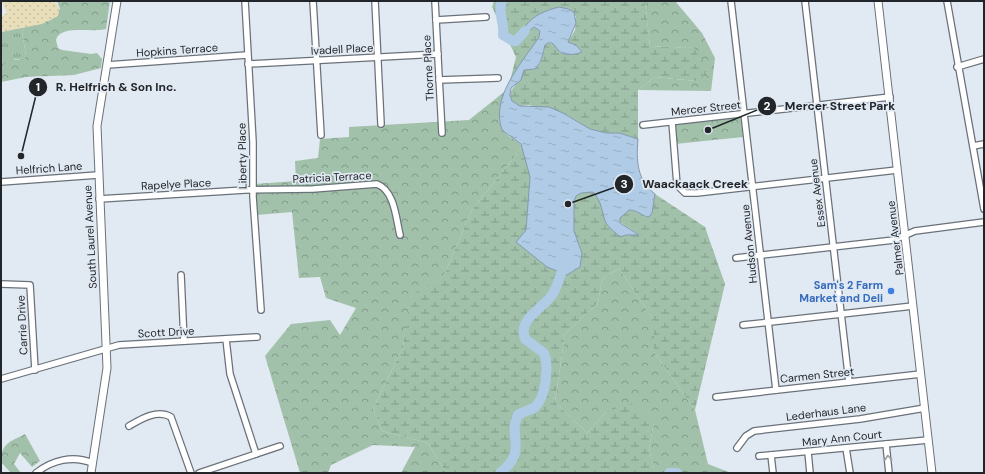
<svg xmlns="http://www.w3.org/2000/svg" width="985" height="474" viewBox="0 0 985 474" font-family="'DM Sans',sans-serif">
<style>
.grass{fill:url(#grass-tufts)}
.forest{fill:url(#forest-crowns)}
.wetland{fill:url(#wetland-marsh)}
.sand{fill:url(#sand-dots)}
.water{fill:url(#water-ripples);stroke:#8599ad}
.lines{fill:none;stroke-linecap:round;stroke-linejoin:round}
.river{stroke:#afcbe5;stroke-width:10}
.minor-casing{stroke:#6a7179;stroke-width:8}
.tertiary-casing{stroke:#6a7179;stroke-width:9}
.minor{stroke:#fff;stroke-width:5.5}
.tertiary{stroke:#fff;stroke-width:7}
.oneway{stroke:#9c9d9f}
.shop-dot{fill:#3f7fe0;stroke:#e1e9f2;stroke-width:1.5}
.labels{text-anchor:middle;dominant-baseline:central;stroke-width:3.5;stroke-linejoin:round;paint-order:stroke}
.street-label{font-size:11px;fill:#222529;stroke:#e1e9f2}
.shop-label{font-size:11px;font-weight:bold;fill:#366cbe;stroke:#e1e9f2;text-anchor:end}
.leader{fill:none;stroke:#222529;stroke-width:1.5}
.callout-dot{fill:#222529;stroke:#e1e9f2;stroke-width:1.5}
.mark-label{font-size:12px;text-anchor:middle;font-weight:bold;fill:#fff}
.callout-label{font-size:12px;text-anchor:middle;font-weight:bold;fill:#222529;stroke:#e1e9f2;stroke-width:3.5;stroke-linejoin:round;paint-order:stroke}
</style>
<defs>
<pattern id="grass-tufts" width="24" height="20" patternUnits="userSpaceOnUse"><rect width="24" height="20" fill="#a1c1aa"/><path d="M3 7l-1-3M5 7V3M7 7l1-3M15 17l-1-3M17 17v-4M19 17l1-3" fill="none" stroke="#839d8a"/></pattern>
<pattern id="forest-crowns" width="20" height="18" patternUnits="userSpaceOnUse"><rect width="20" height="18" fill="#a1c1aa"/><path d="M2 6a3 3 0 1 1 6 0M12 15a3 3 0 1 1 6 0" fill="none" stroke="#839d8a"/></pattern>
<pattern id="wetland-marsh" width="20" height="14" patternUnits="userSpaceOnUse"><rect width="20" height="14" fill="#a1c1aa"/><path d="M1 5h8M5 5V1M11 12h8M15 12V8" fill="none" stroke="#839d8a"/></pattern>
<pattern id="sand-dots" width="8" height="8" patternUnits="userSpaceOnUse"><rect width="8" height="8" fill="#e8dfba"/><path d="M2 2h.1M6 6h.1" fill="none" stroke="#c7bfa0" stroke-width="1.8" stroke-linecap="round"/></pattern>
<pattern id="water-ripples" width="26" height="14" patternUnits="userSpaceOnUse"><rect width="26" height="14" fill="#afcbe5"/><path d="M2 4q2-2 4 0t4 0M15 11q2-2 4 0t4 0" fill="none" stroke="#96aec4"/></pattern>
</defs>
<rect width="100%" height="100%" fill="#e1e9f2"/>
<polygon class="grass" points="25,27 22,31 26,56 23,59 15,59 1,67 1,32"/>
<g class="forest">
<path d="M57,1H110L106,29C92,33 60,24 56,40L58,48L62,50L91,54L97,53L102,59L101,68L74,75L26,77L1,82V67L11,60L23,59L26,56L22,31L25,27L51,20L60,9Z"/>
<polygon points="645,1 675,1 702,33 715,58 711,91 638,90 655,77 696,81 694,48 650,46"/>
<path d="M504,92C500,111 493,124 510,137C515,140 520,142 522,147L472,210L444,275L411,296L403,347L373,409L382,431L428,443L446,473H401L415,447L373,445L331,465L328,473H300L265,356L291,324L330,320L340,335L356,308L326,298L320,277L299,278L292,212L256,215L255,184L296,181L295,161L318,158L320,139L349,137V127L469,120Z"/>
<polygon points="740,114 743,137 675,144 672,123"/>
<polygon points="619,268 654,321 654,352 695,410 708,464 731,473 655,473 649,449 654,422 606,412 587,433 555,402 565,334 598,303 602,279"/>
<path d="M25,434L40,461L32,467L20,453L14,464L21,473H11L1,462C1,443 10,442 25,434Z"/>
</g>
<g class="wetland">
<path d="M494,1H645L650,46L694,48L710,72L696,81L655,77L638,90V139L619,133H606L590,129L563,113L529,105L520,106L512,101C508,90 513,89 519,81C522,77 522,74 524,70C528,68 531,70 534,69C542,67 543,51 545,45L548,43L554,44L560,53H581V50L568,42L575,30L576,16L551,9L544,12L535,17L517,40L534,27L540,31L539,37L510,81L516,57L492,7Z"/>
<path d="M522,147L531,177L526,230L582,253L574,231V201L576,196L581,193L593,192C613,214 595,236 638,234L620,222V218L629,210L640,212L645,217L652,213L655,194L705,227L725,284L695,410L654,352V321L619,268L602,279L598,303L565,334L555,402L587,433L606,412L631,403L654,422L649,449L655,473H446L428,443L382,431L373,409L403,347L410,296L444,275L472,210Z"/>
</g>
<path class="sand" d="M2,1H53C59,6 60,8 58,16L42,24L1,32V17L7,13Z"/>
<path class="water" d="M559,7L568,9L574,12L576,23L568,42L576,45L582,52C576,55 563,56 559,51C556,48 555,45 552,43H548L545,45C543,53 542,62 535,69L524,70L521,80L511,88L510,95L512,101L520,106L549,107L563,113L590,129L606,133H619L638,139C636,161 637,180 655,194L652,213L649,217C643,217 638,210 629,210L620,218V223L639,235H626L620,237C616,233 609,228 606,223C601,212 603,203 593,192L581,193L576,196L574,201V231L582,253L580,267L567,275L547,267L516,242L526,230L530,177L521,144L502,130C490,97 522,63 539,37L540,31L534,27L516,41C527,20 536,13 559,7Z"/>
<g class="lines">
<g class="river">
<path d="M502,1C497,13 505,23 503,35L513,41H516L525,31"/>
<path d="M500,473C529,450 507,438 518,415C523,411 530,411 535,407C546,397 549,366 544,353L525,339C517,318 545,308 554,292C559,282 561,271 566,260"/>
<polyline points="669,473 677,473"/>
</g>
<g class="minor-casing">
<g id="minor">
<polyline points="245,1 253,142 253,197 261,310"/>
<polyline points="313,1 321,135"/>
<polyline points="375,1 381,124"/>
<polyline points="435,1 442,133"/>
<polyline points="731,1 776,390"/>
<polyline points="805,1 849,382"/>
<polyline points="947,1 984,209"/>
<polyline points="436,20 486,17"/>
<polyline points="248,64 438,54"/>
<polyline points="107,65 247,55"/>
<polyline points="957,67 984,59"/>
<polyline points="439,80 498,78"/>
<polyline points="672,122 677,185 685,193 697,193 897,170"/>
<polyline points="643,125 890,97"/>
<polyline points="973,146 984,144"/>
<polyline points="1,182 98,175"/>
<path d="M99,199L245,190L313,189L377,184C395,191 396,219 400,235"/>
<polyline points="736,258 894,240 915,231 984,222"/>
<polyline points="181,275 184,341"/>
<polyline points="1,284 30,285 35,370"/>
<polyline points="743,325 913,306"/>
<polyline points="226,339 230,374 256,454"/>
<polyline points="1,379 119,345 257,337"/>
<polyline points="716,397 921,374"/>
<path d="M129,426C141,419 157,409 171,417L191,473"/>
<polyline points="886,444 889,473"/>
<polyline points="737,448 746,436 754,431 860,419 925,408"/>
<polyline points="846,448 850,473"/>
<polyline points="808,452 810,473"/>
<polyline points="771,455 773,473"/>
<polyline points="759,456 928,440"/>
<path d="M36,473C52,460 73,455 92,463"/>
<polyline points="199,473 280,446"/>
</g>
</g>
<g class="tertiary-casing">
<g id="tertiary">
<polyline points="878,1 932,473"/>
<polyline points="91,473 107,368 97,126 117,1"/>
</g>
</g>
<use href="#minor" class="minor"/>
<use href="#tertiary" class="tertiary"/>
</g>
<defs><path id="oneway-chevron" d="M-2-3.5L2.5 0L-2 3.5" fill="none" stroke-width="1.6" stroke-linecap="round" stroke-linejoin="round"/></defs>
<use class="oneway" href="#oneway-chevron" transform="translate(888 458) rotate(-95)"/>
<circle class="shop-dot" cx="891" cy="291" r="4"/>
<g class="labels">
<g class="street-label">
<text transform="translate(342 49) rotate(-3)">Ivadell Place</text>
<text transform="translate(177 50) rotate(-4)">Hopkins Terrace</text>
<text transform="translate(428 68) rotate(-93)">Thorne Place</text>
<text transform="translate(706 108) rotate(-6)">Mercer Street</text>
<text transform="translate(242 156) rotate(-91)">Liberty Place</text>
<text transform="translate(49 168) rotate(-4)">Helfrich Lane</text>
<text transform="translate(332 177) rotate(-3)">Patricia Terrace</text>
<text transform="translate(176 184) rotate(-3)">Rapelye Place</text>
<text transform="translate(817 193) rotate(-97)">Essex Avenue</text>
<text transform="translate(90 237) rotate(-93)">South Laurel Avenue</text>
<text transform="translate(895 238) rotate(-97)">Palmer Avenue</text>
<text transform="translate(749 244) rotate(-96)">Hudson Avenue</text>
<text transform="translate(22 325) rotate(-93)">Carrie Drive</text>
<text transform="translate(166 332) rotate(-3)">Scott Drive</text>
<text transform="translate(817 375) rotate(-6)">Carmen Street</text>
<text transform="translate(826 412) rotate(-7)">Lederhaus Lane</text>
<text transform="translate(842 438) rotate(-6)">Mary Ann Court</text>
</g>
<g class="shop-label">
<text x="883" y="285">Sam's 2 Farm<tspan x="883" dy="13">Market and Deli</tspan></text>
</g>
</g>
<path class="leader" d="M21 156L38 87M708 130L767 106M568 204L624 184"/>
<g class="callout-dot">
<circle cx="21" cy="156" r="4"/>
<circle cx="708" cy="130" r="4"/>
<circle cx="568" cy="204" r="4"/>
<circle cx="38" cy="87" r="10"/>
<circle cx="767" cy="106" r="10"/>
<circle cx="624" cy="184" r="10"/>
</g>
<g class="mark-label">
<text x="38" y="91">1</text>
<text x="767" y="110">2</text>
<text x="624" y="188">3</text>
</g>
<g class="callout-label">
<text x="116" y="91">R. Helfrich &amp; Son Inc.</text>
<text x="840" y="110">Mercer Street Park</text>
<text x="695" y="188">Waackaack Creek</text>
</g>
<rect width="985" height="474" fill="none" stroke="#222529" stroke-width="4"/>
</svg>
